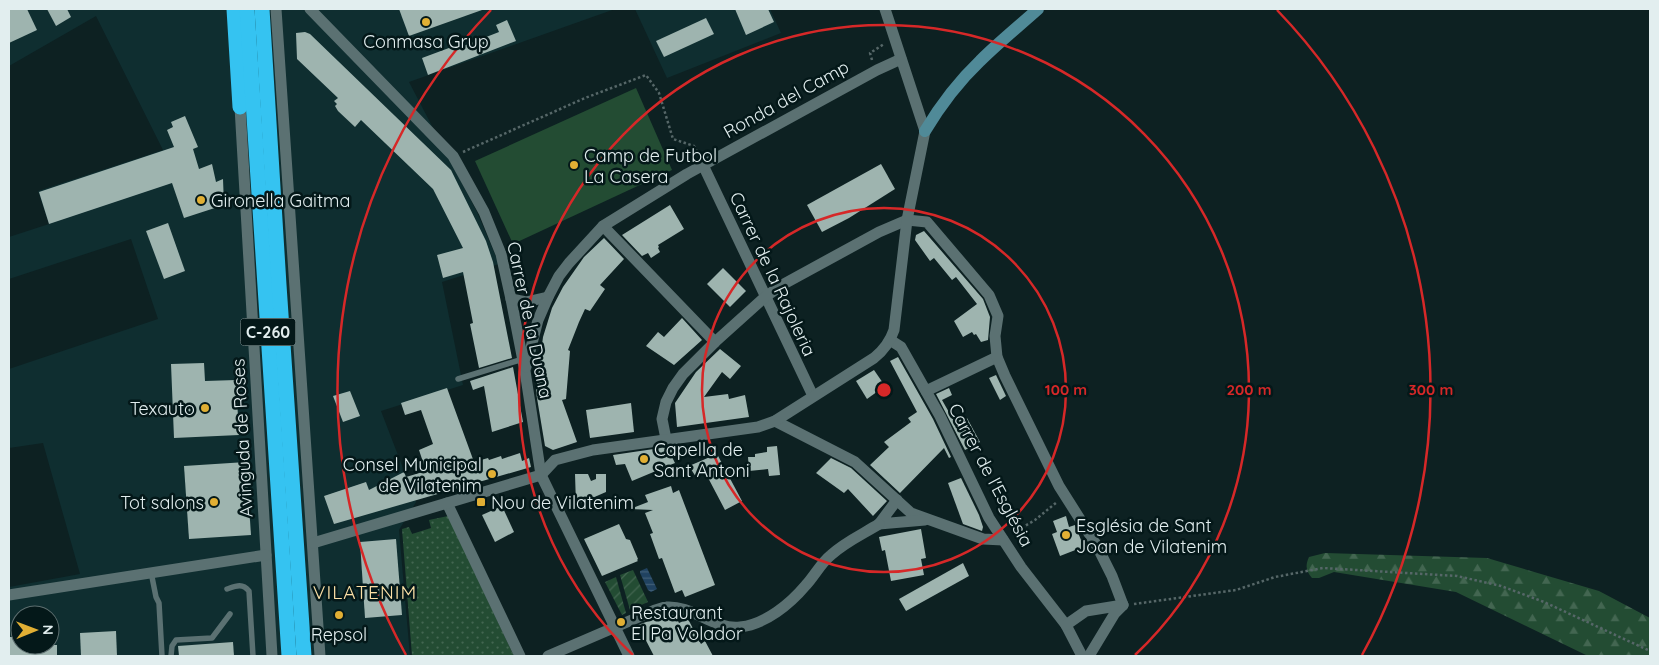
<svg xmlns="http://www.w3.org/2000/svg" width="1659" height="665" viewBox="0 0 1659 665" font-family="Quicksand,sans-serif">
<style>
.built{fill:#0f2e30;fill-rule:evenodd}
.grass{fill:url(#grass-dots)}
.forest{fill:url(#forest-firs)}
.garden{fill:url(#garden-furrows)}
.pitch{fill:#234c33}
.water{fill:url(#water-rules)}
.building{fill:#9eb4af}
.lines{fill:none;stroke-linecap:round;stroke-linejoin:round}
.path{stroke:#566768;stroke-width:2.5;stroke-dasharray:2.5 2.5;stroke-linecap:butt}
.lane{stroke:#5b7172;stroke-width:5.5}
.street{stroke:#5b7172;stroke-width:11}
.secondary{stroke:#508a98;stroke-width:12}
.highway{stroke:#35c3f1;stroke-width:15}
.ring{fill:none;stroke:#d62828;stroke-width:2.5}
.poi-dot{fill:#e1af34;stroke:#041819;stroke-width:2}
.labels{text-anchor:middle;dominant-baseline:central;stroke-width:5;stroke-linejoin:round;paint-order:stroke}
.shield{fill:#041819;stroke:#9faeaf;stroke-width:1}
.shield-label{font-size:16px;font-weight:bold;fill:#e2eeef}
.poi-label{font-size:18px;fill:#e2eeef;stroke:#041819;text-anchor:start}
.street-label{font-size:18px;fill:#e2eeef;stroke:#041819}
.neighbourhood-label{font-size:19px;letter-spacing:1px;fill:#fce0a6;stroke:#041819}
.centre{fill:#d62828;stroke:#041819;stroke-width:2.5}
.ring-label{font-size:15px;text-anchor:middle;font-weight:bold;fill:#d62828;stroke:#041819;stroke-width:5;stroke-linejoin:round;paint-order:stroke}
</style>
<defs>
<pattern id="grass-dots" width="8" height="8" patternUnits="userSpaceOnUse" patternTransform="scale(1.25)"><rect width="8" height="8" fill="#234c33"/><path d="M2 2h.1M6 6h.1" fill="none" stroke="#436651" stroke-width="1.8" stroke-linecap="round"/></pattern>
<pattern id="forest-firs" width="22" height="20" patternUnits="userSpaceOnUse" patternTransform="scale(1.25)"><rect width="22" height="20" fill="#234c33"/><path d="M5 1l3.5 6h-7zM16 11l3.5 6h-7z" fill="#436651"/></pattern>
<pattern id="garden-furrows" width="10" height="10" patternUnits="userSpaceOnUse" patternTransform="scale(1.25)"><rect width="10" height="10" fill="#234c33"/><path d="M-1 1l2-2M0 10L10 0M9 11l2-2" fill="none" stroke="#436651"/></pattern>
<pattern id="water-rules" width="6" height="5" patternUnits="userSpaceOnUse" patternTransform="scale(1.25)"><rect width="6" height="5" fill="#204260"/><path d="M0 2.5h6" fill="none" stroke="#405e77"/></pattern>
</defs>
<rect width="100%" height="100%" fill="#0d2122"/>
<g class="built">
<path d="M9,9H615L409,82L477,212L499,264L442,282L463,385L381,411L416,502L399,530L410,656H9V587L80,574L43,443L9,448V369L158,319L131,239L9,279V237L49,224L38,191L163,150L96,16L9,66ZM20,615H50V645H20Z"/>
<polygon points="635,9 770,9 781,33 667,78"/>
</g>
<polygon class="grass" points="448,516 514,656 412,656 402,529 409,527 412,534 431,528 429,520"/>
<path class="forest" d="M1325,553L1487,558L1599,591L1650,618V656H1588L1456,592L1334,572L1319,578H1312C1306,571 1305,566 1309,557Z"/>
<g class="garden">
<polygon points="633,570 648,602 630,610 620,575"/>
<polygon points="616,577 626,613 622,615 605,582"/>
</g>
<polygon class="pitch" points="636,88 672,170 513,244 475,161"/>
<polygon class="water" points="647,568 657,589 651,592 648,590 640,573 640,571"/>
<g class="building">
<polygon points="9,9 27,9 37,30 9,43"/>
<polygon points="47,9 67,9 71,17 56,26"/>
<polygon points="399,9 482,9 482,10 409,36"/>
<polygon points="735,9 768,9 774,22 746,35"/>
<polygon points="706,18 714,34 664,57 656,41"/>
<polygon points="507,20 516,41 428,75 422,58 457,45 458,48 499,32 496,25"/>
<polygon points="305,32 310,34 451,170 486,241 493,262 512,358 479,368 470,324 473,323 463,272 443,278 437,255 463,248 433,189 361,120 355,127 338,111 335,106 337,104 334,101 338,98 297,59 296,33"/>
<polygon points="185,116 198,147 193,149 199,169 212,164 216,182 223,179 224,205 184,218 172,183 49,224 39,192 174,147 167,130 173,127 171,122"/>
<polygon points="881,164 895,189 849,218 822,232 807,205"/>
<polygon points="670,205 684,229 658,245 659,247 658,248 660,252 651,258 648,253 642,256 622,235"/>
<polygon points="168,223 185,271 164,279 146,231"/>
<polygon points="924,231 983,299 990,317 988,340 981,342 976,334 974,335 972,332 963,337 954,321 977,304 956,277 952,280 934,258 930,261 915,240 916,235"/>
<polygon points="604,238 624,259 600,285 605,289 590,311 585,309 579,322 568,350 570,351 566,399 562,400 577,442 553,450 545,446 536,392 543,337 552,308 563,287 584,257"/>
<polygon points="723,268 746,291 730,307 707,284"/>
<polygon points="682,318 702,340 674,365 646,346 658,332 664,337"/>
<polygon points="720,349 741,366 730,379 722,372 704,397 728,394 729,399 745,395 749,417 677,427 675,403 696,372"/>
<polygon points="898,357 933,419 951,457 949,458 944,448 900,493 870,465 889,447 884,442 911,422 908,418 917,412 890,361"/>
<polygon points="204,363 205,381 236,380 239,435 174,438 171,364"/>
<polygon points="513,367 523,422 492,432 484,386 473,390 470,381"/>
<polygon points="874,370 885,386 867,399 856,381"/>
<polygon points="996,375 1006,396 1000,400 989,378"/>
<polygon points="447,388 474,462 488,458 489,460 501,456 502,459 520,453 522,461 529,458 531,467 334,524 324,496 366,482 369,490 404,472 406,477 426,471 419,450 433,444 421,410 405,415 401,403"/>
<polygon points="949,388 952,395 942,400 954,421 962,417 963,420 967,418 980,442 965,450 936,394"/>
<polygon points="350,391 360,416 343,422 333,396"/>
<polygon points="631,403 634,432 590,438 586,410"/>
<polygon points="674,446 676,452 672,457 675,463 632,481 625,464 616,465 613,455"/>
<polygon points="777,446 780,475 769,476 768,469 749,471 748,457 755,457 755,454 767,452 767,447"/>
<polygon points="717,454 742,501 725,510 705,472 696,477 689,466"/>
<polygon points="831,458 851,468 887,501 873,516 848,489 844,493 816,473"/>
<polygon points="246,462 251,535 189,539 184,466"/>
<polygon points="575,474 588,474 591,481 596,479 596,474 606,474 606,492 576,505"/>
<polygon points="961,478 979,515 983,527 982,531 963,524 948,483"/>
<polygon points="671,486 673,493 679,490 715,585 685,597 682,590 675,593 662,558 659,559 650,534 653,533 645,513 653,510 630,509 648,502 645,495"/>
<polygon points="502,506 514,532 495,542 482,515"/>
<polygon points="1066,516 1069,527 1075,525 1081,540 1083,538 1090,548 1080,552 1078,549 1060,556 1052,534 1057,532 1053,521"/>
<polygon points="619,524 626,539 630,540 638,559 637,560 638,561 602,576 584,539"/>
<polygon points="921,529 926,558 921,559 924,575 891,581 885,550 882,551 879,537"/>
<polygon points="396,539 402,615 365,618 360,542"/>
<polygon points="963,563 969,576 906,611 899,599"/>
<polygon points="665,615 666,616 675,615 679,623 688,619 701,644 705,641 713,656 654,656 638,625"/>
<polygon points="116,631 117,656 81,656 80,633"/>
<polygon points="9,637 20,637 20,645 57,645 57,656 9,656"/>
<polygon points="233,642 234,656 179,656 178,646"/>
</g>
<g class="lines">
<g class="path">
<polyline points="872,60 870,53 884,44"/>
<polyline points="463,152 585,98 646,75 659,93 673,139 694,146 699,155"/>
<polyline points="1013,533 1035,520 1057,502"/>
<polyline points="1134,604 1236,590 1275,577 1323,568 1457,576 1501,586 1544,602 1650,651"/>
</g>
<g class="lane">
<polyline points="458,379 523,359"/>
<polyline points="151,572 156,597 159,603 162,656"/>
<path d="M227,589C236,586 242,583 249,591L253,656"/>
<polyline points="171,656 172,646 176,640 212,638 230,614"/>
</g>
<g class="street">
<polyline points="276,9 320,656"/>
<polyline points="310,9 453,156 484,212 501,254 511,299 525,371 541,475 629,656"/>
<polyline points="238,99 240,107 272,656"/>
<polyline points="703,165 813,396"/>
<polyline points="603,226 715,342"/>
<polyline points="511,299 526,302 548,297"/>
<polyline points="890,340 901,347 940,416 989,518 1021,567 1066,625 1082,656"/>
<polyline points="526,367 538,320 548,297 559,276 569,263 603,226 687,174 877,70 901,59"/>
<polyline points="926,391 997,357"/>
<polyline points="775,421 855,462 911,513 983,539 1003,540"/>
<polyline points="666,439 662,419 666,402 673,388 683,374 715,342 765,297 782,285 879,232 907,220 927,222 989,295 998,316 995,336 997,357 1005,376 1059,486 1097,546 1112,576 1123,605"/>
<polyline points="897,500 879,524 925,520"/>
<polyline points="447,503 520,656"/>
<path d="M313,543L541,475L555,460L593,450L758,427L775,421L874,358C884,350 890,342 894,330L907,220L925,131L885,9"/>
<polyline points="9,595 266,555"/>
<polyline points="1066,625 1086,611 1123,605"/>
<path d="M548,656L655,610C659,609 663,607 666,607C692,605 714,630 740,627C766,624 790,604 806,585C815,575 821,563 831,555C845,542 863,534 879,524"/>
<polyline points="1089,656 1115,613 1123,605"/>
</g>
<path class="secondary" d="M925,131C940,106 958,82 980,61C998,43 1019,26 1038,9"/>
<g class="highway">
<polyline points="234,9 240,107"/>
<polyline points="247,9 289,656"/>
<polyline points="262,9 279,285 304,656"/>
</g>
</g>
<g class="ring">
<circle cx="884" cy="390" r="182"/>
<path d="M633 655A365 365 0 1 1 1135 655"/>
<path d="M406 655A547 547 0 0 1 491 10M1277 10A547 547 0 0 1 1362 655"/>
</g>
<g class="poi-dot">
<circle cx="426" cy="22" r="5"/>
<circle cx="574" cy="165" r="5"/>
<circle cx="201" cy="200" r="5"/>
<circle cx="205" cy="408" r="5"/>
<circle cx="644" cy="459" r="5"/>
<circle cx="492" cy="474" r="5"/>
<circle cx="214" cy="502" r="5"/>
<rect x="476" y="497" width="10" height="10" rx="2.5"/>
<circle cx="1066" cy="535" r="5"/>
<circle cx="339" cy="615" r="5"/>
<circle cx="621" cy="622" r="5"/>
</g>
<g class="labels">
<rect class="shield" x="240.5" y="318.5" width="55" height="27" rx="4"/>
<g class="shield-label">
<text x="268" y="332">C-260</text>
</g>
<g class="poi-label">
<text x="426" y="41" text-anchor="middle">Conmasa Grup</text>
<text x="584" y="155">Camp de Futbol<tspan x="584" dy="21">La Casera</tspan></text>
<text x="211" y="200">Gironella Gaitma</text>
<text x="195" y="408" text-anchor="end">Texauto</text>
<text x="654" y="449">Capella de<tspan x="654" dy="21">Sant Antoni</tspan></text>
<text x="482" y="464" text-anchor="end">Consel Municipal<tspan x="482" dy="21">de Vilatenim</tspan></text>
<text x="204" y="502" text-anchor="end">Tot salons</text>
<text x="491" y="502">Nou de Vilatenim</text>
<text x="1076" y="525">Església de Sant<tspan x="1076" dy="21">Joan de Vilatenim</tspan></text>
<text x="631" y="612">Restaurant<tspan x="631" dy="21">El Pa Volador</tspan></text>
<text x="339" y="634" text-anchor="middle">Repsol</text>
</g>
<g class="street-label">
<text transform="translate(786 99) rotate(-29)">Ronda del Camp</text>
<text transform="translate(773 274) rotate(65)">Carrer de la Rajoleria</text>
<text transform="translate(530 320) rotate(78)">Carrer de la Duana</text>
<text transform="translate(242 438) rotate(-93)">Avinguda de Roses</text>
<text transform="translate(991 475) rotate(62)">Carrer de l'Església</text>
</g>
<g class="neighbourhood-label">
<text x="365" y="592">VILATENIM</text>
</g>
</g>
<circle cx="884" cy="390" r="8" class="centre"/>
<g class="ring-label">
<text x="1066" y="395">100 m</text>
<text x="1249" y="395">200 m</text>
<text x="1431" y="395">300 m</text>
</g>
<rect width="1659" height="665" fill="none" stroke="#e2eeef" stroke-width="20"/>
<g transform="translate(35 630) rotate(89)"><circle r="24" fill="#041819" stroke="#5d6e6f"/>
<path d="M0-4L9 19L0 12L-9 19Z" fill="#e1af34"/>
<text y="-8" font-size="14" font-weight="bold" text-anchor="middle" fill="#e2eeef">N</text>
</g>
</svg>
